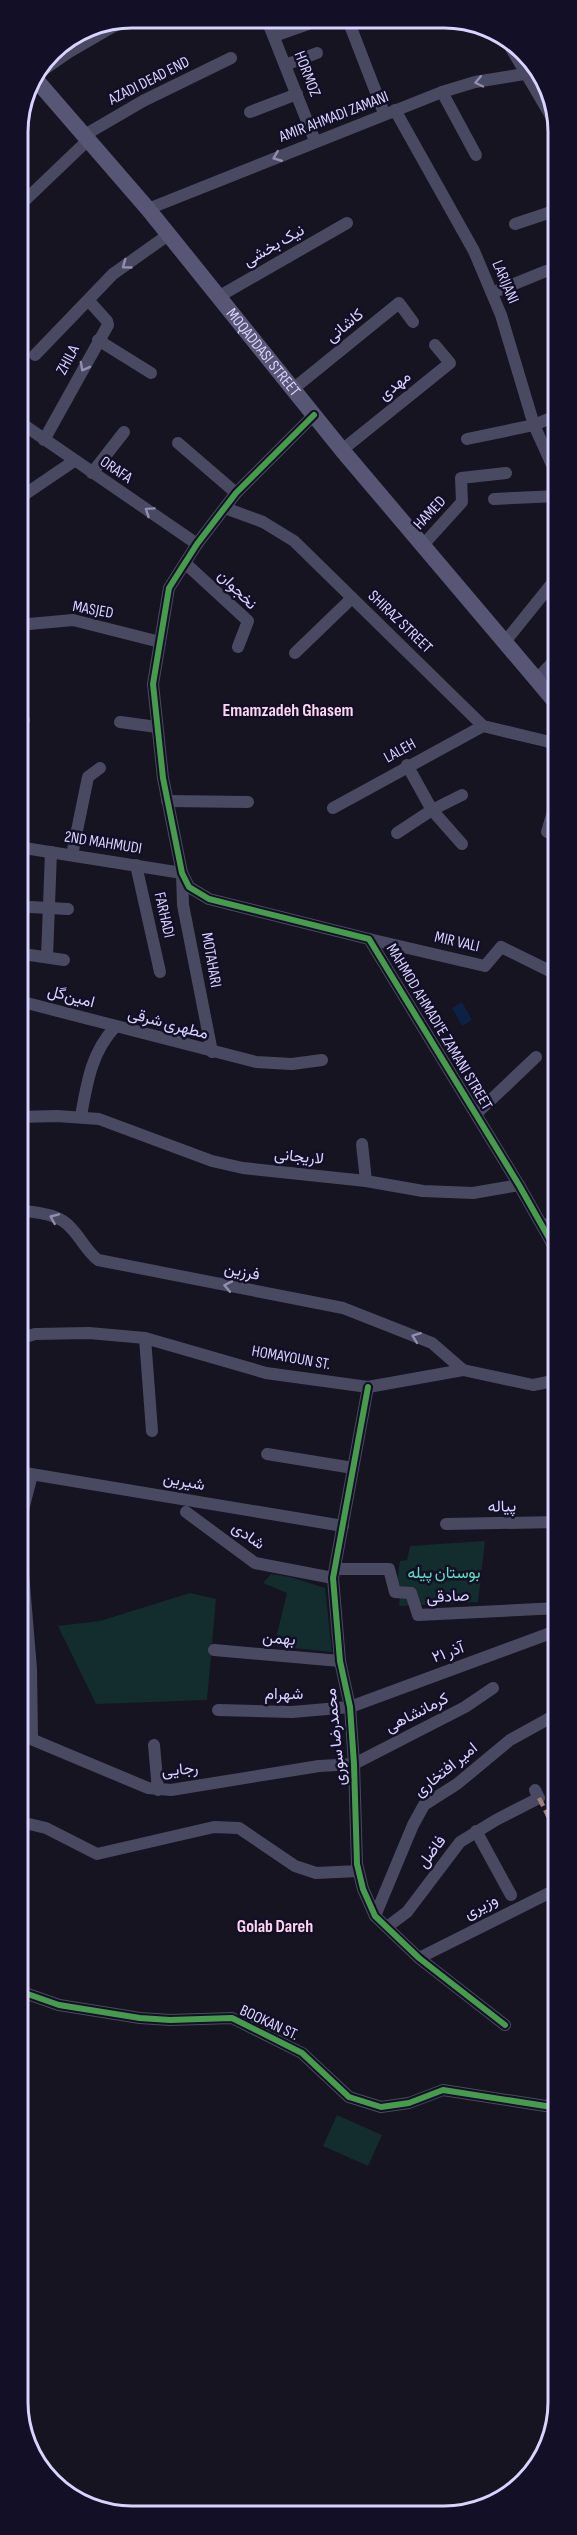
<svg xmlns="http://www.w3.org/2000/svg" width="577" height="2535" viewBox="0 0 577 2535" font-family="'Sofia Sans Condensed',Vazirmatn,sans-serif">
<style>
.green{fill:#132c2d}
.water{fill:#0d2144}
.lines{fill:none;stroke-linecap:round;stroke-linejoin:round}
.minor{stroke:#4a4962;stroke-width:12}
.secondary{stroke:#575674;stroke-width:16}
.quiet{stroke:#9e8076;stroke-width:4.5;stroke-dasharray:9 4.5;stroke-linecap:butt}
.cycleway-casing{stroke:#130f26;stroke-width:10}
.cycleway{stroke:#469c4c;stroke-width:6}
.oneway{stroke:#928eb0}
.labels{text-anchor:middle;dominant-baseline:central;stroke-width:5;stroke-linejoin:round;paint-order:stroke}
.street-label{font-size:16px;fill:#d9d4ff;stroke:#130f26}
.park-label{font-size:16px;fill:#5fe0c0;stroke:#130f26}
.neighbourhood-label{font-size:18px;font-weight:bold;fill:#ffd6f0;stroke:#130f26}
.rim{fill:none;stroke:#d9d4ff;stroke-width:3}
</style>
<rect width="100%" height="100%" fill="#161421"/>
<g class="green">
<polygon points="485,1541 478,1602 399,1606 400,1595 396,1590 400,1561 407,1560 410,1546"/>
<polygon points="271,1574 290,1577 325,1588 332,1652 274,1646 287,1593 263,1583"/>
<polygon points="190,1593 216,1599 207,1700 96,1704 58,1626 100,1621"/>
<polygon points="337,2115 382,2135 368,2166 323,2146"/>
</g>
<polygon class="water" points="462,1002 472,1020 462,1026 452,1008"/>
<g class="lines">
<g class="minor">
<polyline points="267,20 315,141"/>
<polyline points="348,20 384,113"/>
<polyline points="274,36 308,24"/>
<polyline points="508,43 558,128"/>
<polyline points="285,65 317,53"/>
<polyline points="43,70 69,52 126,19"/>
<polyline points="442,92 476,155"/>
<polyline points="395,110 474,251 501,315 534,425 558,478"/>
<polyline points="250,112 297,94"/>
<polyline points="83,136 143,101 231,58"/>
<polyline points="18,207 87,141"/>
<polyline points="148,209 442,92 475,82 537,72"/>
<polyline points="515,224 551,212 558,213"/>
<polyline points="492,293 546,271"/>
<polyline points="218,297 347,223"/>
<polyline points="98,340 151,373"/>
<polyline points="35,355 113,274 168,235"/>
<polyline points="293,389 399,303 413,322"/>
<polyline points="314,415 236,493 197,544 169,588 153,684 163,778 182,873 189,887 209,899 369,939 519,1185 558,1254"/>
<polyline points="18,421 197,544"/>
<polyline points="467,439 534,425 558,415"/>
<polyline points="44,440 108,325 107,321 89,301"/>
<polyline points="178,443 236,493"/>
<polyline points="342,450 450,363 435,345"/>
<polyline points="92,473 124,432"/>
<polyline points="18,499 74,461"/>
<polyline points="494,499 558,496"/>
<polyline points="225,508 263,522 294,541 483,726 558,744"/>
<polyline points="423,545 462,502 461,478 506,473"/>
<polyline points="185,563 248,621 238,647"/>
<polyline points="18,625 73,620 160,642"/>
<polyline points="504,643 558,576"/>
<polyline points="295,653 352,598"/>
<polyline points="536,680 558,657"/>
<polyline points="18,707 24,720"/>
<polyline points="120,722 157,727"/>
<polyline points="407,765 432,810 462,844"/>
<polyline points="167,801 248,802"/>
<polyline points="333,808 483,726"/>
<polyline points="547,832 558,795"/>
<polyline points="397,833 432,810 462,795"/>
<polyline points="18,847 182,873 183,905 212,1052"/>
<polyline points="72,855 88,777 100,768"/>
<polyline points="136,865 160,972"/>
<polyline points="30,907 68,909"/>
<polyline points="369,939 485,966 501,947 558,975"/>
<polyline points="30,955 64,960"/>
<polyline points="47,957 51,852"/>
<polyline points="19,1001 256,1062 292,1064 322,1060"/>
<polyline points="476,1114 536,1057"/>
<path d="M81,1116C87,1083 91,1053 115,1027"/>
<polyline points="19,1117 57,1116 99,1119 212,1161 243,1168 366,1181 423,1191 473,1193 519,1185"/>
<polyline points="362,1144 366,1181"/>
<path d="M19,1210C37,1213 58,1213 71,1228C81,1238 87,1252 98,1260L343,1308L432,1343L463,1370"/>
<polyline points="543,1226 558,1220"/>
<polyline points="558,1291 556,1296 558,1303"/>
<polyline points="145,1338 152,1431"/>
<polyline points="19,1339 35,1334 89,1333 145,1338 266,1373 368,1387 463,1370 533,1385 558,1380"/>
<polyline points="368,1387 333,1578 340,1661 350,1707 354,1764 357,1864 363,1889 375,1916 419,1958 505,2025"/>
<polyline points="267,1454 353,1468"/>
<polyline points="19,1472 343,1526"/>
<polyline points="186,1512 255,1563 333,1578"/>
<polyline points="446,1524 558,1522"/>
<polyline points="335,1569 389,1569 395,1592 411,1593 418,1615 559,1608"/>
<polyline points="214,1650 340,1661"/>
<polyline points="218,1710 292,1712 350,1707 548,1634 559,1632"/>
<polyline points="19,1734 148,1788 171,1790 319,1766 354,1764 465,1707 493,1688"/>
<polyline points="32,1739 31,1669 19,1525 32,1475"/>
<polyline points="154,1745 158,1790"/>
<polyline points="29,1824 46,1828 97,1854 214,1827 239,1828 295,1866 316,1873 358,1871"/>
<polyline points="476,1831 511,1895"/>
<polyline points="375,1916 413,1825 424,1805 457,1784 510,1740 559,1713"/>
<polyline points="387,1927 407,1912 460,1842 496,1820 539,1798 535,1790"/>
<polyline points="419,1958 559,1888"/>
<polyline points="19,1991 59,2005 140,2018 170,2020 232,2018 302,2053 349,2097 381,2107 409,2103 443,2090 552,2107 559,2102"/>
<polyline points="556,2023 559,2022"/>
</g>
<path class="secondary" id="s1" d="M38,82L148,209L342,450L558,705"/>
<polyline class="quiet" points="539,1798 559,1837"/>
<g class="cycleway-casing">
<g id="cycleway">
<polyline points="314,415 236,493 197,544 169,588 153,684 163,778 182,873 189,887 209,899 369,939 519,1185 558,1254"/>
<polyline points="368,1387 333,1578 340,1661 350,1707 354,1764 357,1864 363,1889 375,1916 419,1958 505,2025"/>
<polyline points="19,1991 59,2005 140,2018 170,2020 232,2018 302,2053 349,2097 381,2107 409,2103 443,2090 552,2107 559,2102"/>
</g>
</g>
<use href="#cycleway" class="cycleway"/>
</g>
<defs><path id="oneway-chevron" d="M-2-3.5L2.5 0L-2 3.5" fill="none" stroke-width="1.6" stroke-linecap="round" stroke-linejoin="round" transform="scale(1.5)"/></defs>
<g class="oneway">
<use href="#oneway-chevron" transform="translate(479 82) rotate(168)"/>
<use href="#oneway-chevron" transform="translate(277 157) rotate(158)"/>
<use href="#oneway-chevron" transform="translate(126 265) rotate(144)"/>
<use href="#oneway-chevron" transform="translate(84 367) rotate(118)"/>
<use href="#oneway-chevron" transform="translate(149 511) rotate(-146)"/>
<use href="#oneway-chevron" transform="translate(54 1218) rotate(-157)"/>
<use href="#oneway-chevron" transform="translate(228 1286) rotate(-169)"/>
<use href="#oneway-chevron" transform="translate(416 1337) rotate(-159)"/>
</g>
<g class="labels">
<g class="street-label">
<text transform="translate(307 74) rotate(69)">HORMOZ</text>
<text transform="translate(149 81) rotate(-27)">AZADI DEAD END</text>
<text transform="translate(334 117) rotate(-21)">AMIR AHMADI ZAMANI</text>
<text transform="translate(274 246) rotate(-30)">نیک بخشی</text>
<text transform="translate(505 282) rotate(67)">LARIJANI</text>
<text transform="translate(345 326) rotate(-39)">کاشانی</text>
<text stroke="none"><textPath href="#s1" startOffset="352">MOQADDASI STREET</textPath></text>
<text transform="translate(68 360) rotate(-62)">ZHILA</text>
<text transform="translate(395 386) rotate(-39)">مهدی</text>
<text transform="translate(116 470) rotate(34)">ORAFA</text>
<text transform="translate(430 513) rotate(-47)">HAMED</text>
<text transform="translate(237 590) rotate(45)">نخجوان</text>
<text transform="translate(93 610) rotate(10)">MASJED</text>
<text transform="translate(400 622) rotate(44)">SHIRAZ STREET</text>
<text transform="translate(400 751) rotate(-29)">LALEH</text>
<text transform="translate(103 843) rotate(9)">2ND MAHMUDI</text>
<text transform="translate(164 915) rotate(77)">FARHADI</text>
<text transform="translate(457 942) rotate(13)">MIR VALI</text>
<text transform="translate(211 960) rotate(80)">MOTAHARI</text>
<text transform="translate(71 997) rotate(15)">امین‌گل</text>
<text transform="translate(168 1024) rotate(15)">مطهری شرقی</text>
<text transform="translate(439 1027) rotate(59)">MAHMOD AHMADI'E ZAMANI STREET</text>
<text transform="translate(299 1157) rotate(6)">لاریجانی</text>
<text transform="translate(242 1272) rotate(11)">فرزین</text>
<text transform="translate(291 1358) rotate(10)">HOMAYOUN ST.</text>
<text transform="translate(184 1482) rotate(10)">شیرین</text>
<text transform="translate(502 1507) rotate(-1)">پیاله</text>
<text transform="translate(248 1536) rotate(35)">شادی</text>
<text transform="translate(448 1597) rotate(-3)">صادقی</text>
<text transform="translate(279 1639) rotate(5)">بهمن</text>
<text transform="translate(448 1653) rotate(-20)">۲۱ آذر</text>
<text x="284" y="1694">شهرام</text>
<text transform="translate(417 1713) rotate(-27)">کرمانشاهی</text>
<text transform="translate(336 1737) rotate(-96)">محمدرضا سوری</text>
<text transform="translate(180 1770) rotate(-5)">رجایی</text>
<text transform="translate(446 1770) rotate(-39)">امیر افتخاری</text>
<text transform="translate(432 1852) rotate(-53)">فاضل</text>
<text transform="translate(481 1907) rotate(-28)">وزیری</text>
<text transform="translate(269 2023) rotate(25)">BOOKAN ST.</text>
</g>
<g class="park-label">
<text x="444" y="1573">بوستان پیله</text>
</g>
<g class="neighbourhood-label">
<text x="288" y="710">Emamzadeh Ghasem</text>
<text x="275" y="1926">Golab Dareh</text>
</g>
</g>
<path d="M0 0H577V2535H0ZM132 28H444A104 104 0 0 1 548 132V2402A104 104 0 0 1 444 2506H132A104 104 0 0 1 28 2402V132A104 104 0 0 1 132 28Z" fill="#130f26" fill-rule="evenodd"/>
<path class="rim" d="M132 28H444A104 104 0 0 1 548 132V2402A104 104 0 0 1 444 2506H132A104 104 0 0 1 28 2402V132A104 104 0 0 1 132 28Z"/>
</svg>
